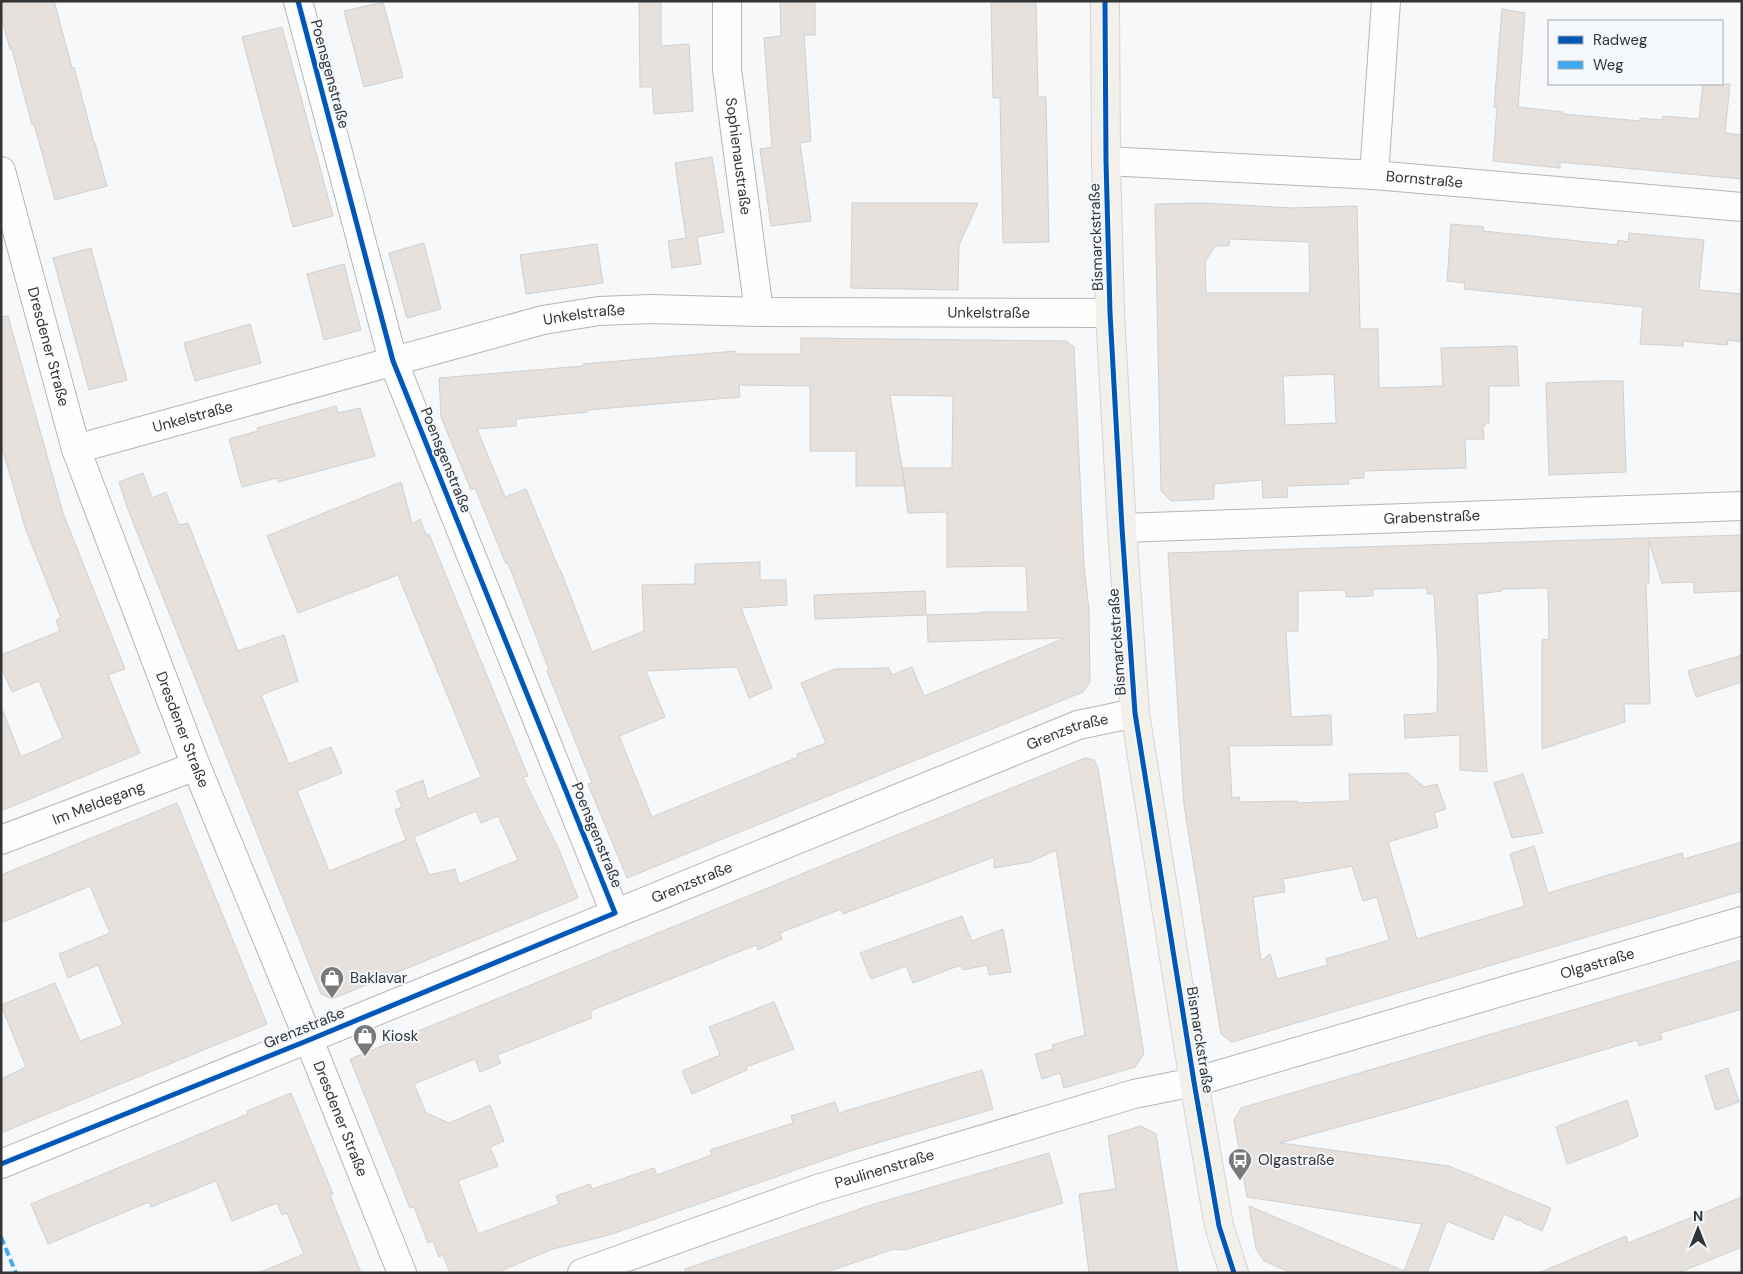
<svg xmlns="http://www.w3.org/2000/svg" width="1743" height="1274" viewBox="0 0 1743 1274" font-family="'DM Sans',sans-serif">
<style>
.building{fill:#e6e1dd;stroke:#d0d0d0;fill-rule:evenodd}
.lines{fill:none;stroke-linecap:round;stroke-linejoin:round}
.minor-casing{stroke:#b3b5b7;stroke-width:30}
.major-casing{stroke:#d3d4d5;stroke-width:30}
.minor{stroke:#fefefe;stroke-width:28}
.major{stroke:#f3f0eb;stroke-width:28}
.quiet{stroke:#3fa9f5;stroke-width:4;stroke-dasharray:8 4;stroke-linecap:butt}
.cycleway-casing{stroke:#f4f8fc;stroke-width:8}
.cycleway{stroke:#0057b8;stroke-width:5}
.labels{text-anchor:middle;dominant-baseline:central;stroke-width:4;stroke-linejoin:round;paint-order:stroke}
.street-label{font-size:15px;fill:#323435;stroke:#f4f8fc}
.poi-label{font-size:15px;fill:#323435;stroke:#f4f8fc;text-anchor:start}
</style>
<rect width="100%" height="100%" fill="#f6f8fa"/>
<g class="building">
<polygon points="1,1 54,1 72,68 74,67 94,143 95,143 107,186 55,200 34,124 32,125 12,49 10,49 1,16"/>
<polygon points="639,1 661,1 661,46 689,44 693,111 654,114 652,87 640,87"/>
<polygon points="780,1 815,1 815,35 804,35 811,141 800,143 811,221 771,226 760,149 772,147 764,38 781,36"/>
<polygon points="991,1 1036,1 1038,97 1046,97 1049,242 1003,243 1000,98 993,98"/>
<polygon points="383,2 403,77 364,87 344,11"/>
<polygon points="1502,9 1525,13 1518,107 1563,112 1563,114 1640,121 1640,118 1662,120 1663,116 1699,119 1703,84 1730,84 1725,133 1742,135 1742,179 1560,162 1560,168 1493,161 1497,107 1494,107"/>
<polygon points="282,27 333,216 293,227 242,37"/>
<polygon points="712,157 724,232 697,237 701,264 672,268 668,241 686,238 675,163"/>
<polygon points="852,203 978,203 959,245 958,290 851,288"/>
<path d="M1205,203L1292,208L1357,206L1360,329H1378L1379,388L1443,386L1441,348L1517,346L1519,386H1489V423H1485V426H1483L1484,439H1465L1466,468L1364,471V478L1348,479L1349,484L1287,486L1288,497L1263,498L1262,480L1214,484V499L1171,501L1161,491L1155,204ZM1230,239L1309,242L1310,293H1206L1205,262L1215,246H1229ZM1334,374L1336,423L1285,425L1283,376Z"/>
<polygon points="1451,224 1484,227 1483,231 1617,245 1618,240 1628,242 1629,233 1704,240 1699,290 1742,294 1742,342 1728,340 1727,345 1683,341 1683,346 1640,344 1643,307 1464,289 1465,283 1447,281"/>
<polygon points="424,243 441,309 407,318 389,253"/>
<polygon points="597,244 603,283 526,294 520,255"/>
<polygon points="91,248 127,380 89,390 53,258"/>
<polygon points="344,264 361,330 324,340 307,274"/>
<polygon points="8,316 63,513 125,669 108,675 140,753 1,811 1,711 3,711 21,757 63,738 39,681 12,692 1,667 1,655 60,631 56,620 61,618 26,530 1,444 1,317"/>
<polygon points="250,324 261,363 195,381 184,343"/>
<path d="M801,338L1066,341L1074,347L1084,566L1089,610L1090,682L1083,692L627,878L588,784L592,783L547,671L549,670L508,563L506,564L475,488L471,490L441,417L439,378L583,366V364L736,351V354H801ZM739,385L810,386V451H856V486H905L890,395L953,396L952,468H902L908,513L947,512V567L1026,566L1028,612H982L983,613L927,615L928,642L1065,638L924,696L912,667L892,675L889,668L835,669L801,683L826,743L797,754L798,757L652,817L619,736L665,717L646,671L737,667L749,698L772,688L741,608L787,605L786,580H760V562L695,564V584L642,585L644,631L592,652L560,569H559L526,489L505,497L477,429L516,426V419L587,412V410L740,397Z"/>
<polygon points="1599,381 1623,381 1626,472 1549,475 1546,383"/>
<polygon points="336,406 338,413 360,408 375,456 278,482 277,478 242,487 229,439 258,431 257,428"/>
<path d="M143,473L152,498L166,492L179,525L188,523L238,651L284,635L298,681L261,695L289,764L331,747L342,773L297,791L329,871L406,840L395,810L402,807L396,791L423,780L428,799L481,777L398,575L298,613L267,536L401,482L412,524L420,519L426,535L429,534L528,776L523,777L559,850L578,898L332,999L321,994L127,507L119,482ZM476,811L481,823L498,816L518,860L459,884L455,869L429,875L414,837Z"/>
<path d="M1742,535V591L1694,593V582L1662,583L1649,541V583H1646L1650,704H1624L1625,722L1542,749V640L1549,639L1548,588L1502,589V591L1477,594L1487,772L1460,770V735L1405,738L1404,715L1437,713L1438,665L1434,594H1427V588L1373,589V596L1346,597V590L1298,591V631H1286L1291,717L1331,715L1332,745L1229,746L1232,798L1239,797L1240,802L1297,801V803L1350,801L1349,774L1408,773L1424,787L1437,784L1446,809L1434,813L1438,827L1388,842L1417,939L1525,906L1510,854L1534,846L1548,893L1682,853L1684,859L1742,842V891L1232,1042L1221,1034L1184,805L1168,553ZM1352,866L1363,901L1377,897L1389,940L1326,959L1328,965L1277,979L1270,954L1261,961L1253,897L1285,892L1283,879Z"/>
<polygon points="925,591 926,615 815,619 814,595"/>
<polygon points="1742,655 1742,682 1696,697 1688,671"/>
<polygon points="1085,758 1094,760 1098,768 1144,1054 1135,1067 1064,1088 1060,1073 1042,1079 1035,1054 1053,1049 1052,1045 1085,1035 1056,850 1030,862 994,868 994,857 843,914 841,909 780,933 782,939 758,950 756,945 590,1011 592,1018 497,1055 501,1063 480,1072 475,1059 414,1084 426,1113 449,1123 490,1105 504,1141 490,1147 498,1166 458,1181 478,1234 559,1204 556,1196 590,1184 592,1189 654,1168 657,1175 712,1155 710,1150 793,1123 791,1116 835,1102 839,1113 982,1070 993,1109 850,1151 609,1235 553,1249 496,1273 450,1273 443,1255 439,1257 433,1241 428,1243 414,1207 410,1208 350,1059"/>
<polygon points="1523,774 1543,833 1512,838 1494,783"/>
<polygon points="177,803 267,1024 1,1133 1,1079 26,1067 1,1005 55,983 80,1041 123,1025 98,965 68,978 59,954 110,933 90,886 1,923 1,875"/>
<polygon points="962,916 972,941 1003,929 1011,972 989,975 987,965 963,970 961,965 913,983 906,966 871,979 860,953"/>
<polygon points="1742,960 1742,1009 1660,1033 1662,1039 1639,1046 1637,1040 1407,1108 1280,1143 1449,1166 1551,1208 1542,1231 1522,1222 1519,1217 1519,1221 1504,1214 1493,1240 1447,1221 1427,1273 1292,1273 1264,1261 1256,1249 1249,1206 1404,1271 1422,1224 1247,1197 1234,1120 1241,1108"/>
<polygon points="774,1002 794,1049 746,1067 747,1070 692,1094 682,1071 720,1055 709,1027"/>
<polygon points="1728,1068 1739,1102 1716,1110 1705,1076"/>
<polygon points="291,1093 333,1194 330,1195 361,1273 258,1273 304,1254 287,1213 282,1215 277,1203 232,1221 216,1181 151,1207 149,1202 48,1244 31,1204 248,1114 247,1111"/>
<polygon points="1627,1100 1638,1136 1618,1145 1567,1164 1556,1127"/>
<polygon points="1141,1126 1156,1134 1178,1273 1089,1273 1079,1194 1116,1189 1108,1136"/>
<polygon points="1049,1153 1063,1203 904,1250 894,1249 824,1273 686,1273 685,1269 874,1204"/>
<polygon points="1742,1197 1742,1247 1678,1273 1539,1273 1626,1236 1628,1243"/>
</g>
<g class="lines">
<g class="minor-casing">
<g id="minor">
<polyline points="298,1 393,361 615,913"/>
<path id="s1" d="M727,1V70L759,312"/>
<path id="s2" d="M1106,161L1374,175L1742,207"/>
<path id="s3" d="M1,171L76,449L196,766L309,1040L402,1273"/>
<polyline points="1374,175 1386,1"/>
<path id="s4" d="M76,449L543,320L599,311L651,309L759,312L1110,313"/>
<path id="s5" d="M1122,528L1742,506"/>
<path id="s6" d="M1,840L196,766"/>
<path id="s7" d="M1,1164L1078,725L1135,713"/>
<path id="s8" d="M582,1273L817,1189L1134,1094L1194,1082L1742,921"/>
</g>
</g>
<g class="major-casing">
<polyline id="major" points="1105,1 1106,161 1110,313 1122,528 1135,713 1194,1082 1219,1226 1234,1273"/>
</g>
<use href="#minor" class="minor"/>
<use href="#major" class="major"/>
<polyline class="quiet" points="1,1237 16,1273"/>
<g class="cycleway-casing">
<g id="cycleway">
<polyline points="1105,1 1106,161 1110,313 1122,528 1135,713 1194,1082 1219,1226 1234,1273"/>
<polyline points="1,1164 309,1040 615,913 393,361 298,1"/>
</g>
</g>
<use href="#cycleway" class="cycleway"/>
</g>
<defs>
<g id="shop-pin" transform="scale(1.25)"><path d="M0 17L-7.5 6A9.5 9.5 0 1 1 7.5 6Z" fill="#77797a" stroke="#f4f8fc"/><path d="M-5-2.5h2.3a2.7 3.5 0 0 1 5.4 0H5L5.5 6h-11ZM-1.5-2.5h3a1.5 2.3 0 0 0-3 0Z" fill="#fff"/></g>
<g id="bus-pin" transform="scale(1.25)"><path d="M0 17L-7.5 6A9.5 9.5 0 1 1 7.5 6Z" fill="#77797a" stroke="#f4f8fc"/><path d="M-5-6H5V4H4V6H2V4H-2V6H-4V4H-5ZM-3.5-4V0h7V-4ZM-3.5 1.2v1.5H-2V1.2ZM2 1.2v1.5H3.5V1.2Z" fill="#fff"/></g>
</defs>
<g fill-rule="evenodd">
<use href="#shop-pin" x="332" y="978"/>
<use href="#shop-pin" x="365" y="1036"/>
<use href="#bus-pin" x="1240" y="1160"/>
</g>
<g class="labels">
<g class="street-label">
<text transform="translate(330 74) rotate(75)">Poensgenstraße</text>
<text stroke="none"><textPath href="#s1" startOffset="156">Sophienaustraße</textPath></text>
<text stroke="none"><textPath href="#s2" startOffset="319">Bornstraße</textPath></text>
<text transform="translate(1096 237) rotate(-92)">Bismarckstraße</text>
<text stroke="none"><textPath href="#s4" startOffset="931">Unkelstraße</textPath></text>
<text stroke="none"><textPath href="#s4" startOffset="526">Unkelstraße</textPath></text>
<text stroke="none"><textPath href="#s3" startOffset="182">Dresdener Straße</textPath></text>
<text stroke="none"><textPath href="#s4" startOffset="121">Unkelstraße</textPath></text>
<text transform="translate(446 460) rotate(68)">Poensgenstraße</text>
<text stroke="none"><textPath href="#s5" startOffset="310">Grabenstraße</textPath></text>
<text transform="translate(1117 642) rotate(-94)">Bismarckstraße</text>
<text stroke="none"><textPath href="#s3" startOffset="588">Dresdener Straße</textPath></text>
<text stroke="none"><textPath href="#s7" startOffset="1151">Grenzstraße</textPath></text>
<text stroke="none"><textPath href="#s6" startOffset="104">Im Meldegang</textPath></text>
<text transform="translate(597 835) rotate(68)">Poensgenstraße</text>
<text stroke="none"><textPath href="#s7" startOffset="746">Grenzstraße</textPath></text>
<text stroke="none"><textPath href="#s8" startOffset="1062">Olgastraße</textPath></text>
<text transform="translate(304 1028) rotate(-22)">Grenzstraße</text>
<text transform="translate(1200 1040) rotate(81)">Bismarckstraße</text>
<text stroke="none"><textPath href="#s3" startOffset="1008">Dresdener Straße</textPath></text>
<text stroke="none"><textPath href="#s8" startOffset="320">Paulinenstraße</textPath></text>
</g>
<g class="poi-label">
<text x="350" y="978">Baklavar</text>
<text x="382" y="1036">Kiosk</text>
<text x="1258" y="1160">Olgastraße</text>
</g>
</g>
<rect width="1743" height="1274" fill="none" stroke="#323435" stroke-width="5"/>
<rect x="1548" y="20" width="175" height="65" fill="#f4f8fc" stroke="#a6aaac"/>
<rect x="1558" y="36" width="25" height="8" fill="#0057b8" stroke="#a6aaac"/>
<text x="1593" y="45" font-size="15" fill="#323435">Radweg</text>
<rect x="1558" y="61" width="25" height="8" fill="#3fa9f5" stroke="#a6aaac"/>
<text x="1593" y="70" font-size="15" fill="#323435">Weg</text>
<g transform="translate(1698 1229)" stroke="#f4f8fc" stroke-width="4" paint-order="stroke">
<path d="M0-4L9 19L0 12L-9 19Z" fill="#323435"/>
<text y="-8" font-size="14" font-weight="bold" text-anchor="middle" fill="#323435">N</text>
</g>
</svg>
